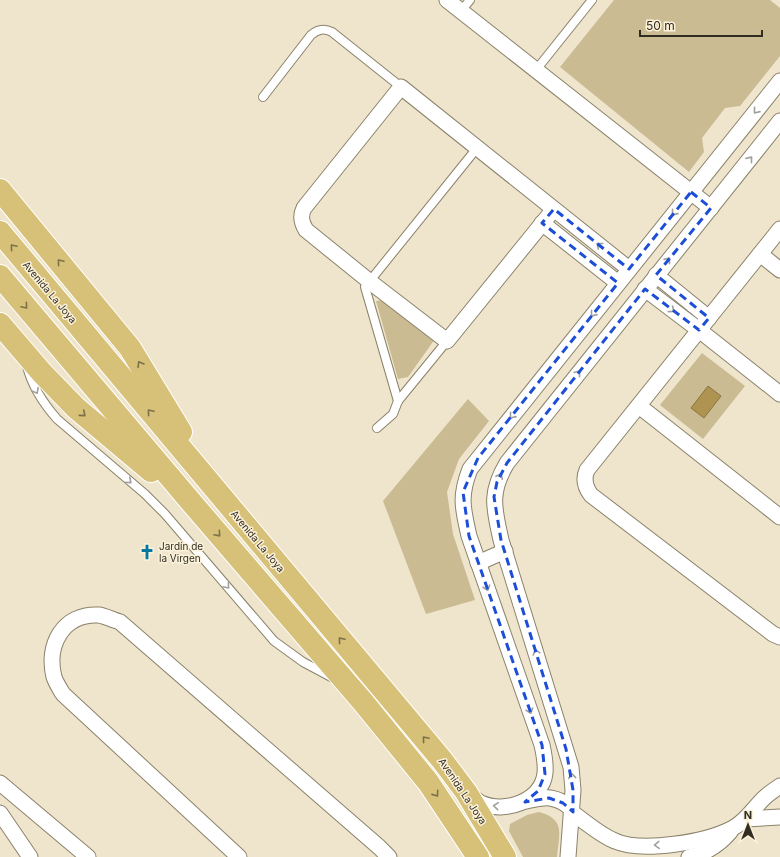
<svg xmlns="http://www.w3.org/2000/svg" width="780" height="857" viewBox="0 0 780 857" font-family="Inter,sans-serif">
<style>
.green{fill:#cbbb92}
.water{fill:#ae9450;stroke:#887542}
.lines{fill:none;stroke-linecap:round;stroke-linejoin:round}
.lane-casing{stroke:#8b826b;stroke-width:10}
.street-casing{stroke:#8b826b;stroke-width:17}
.primary-casing{stroke:#fff;stroke-width:24}
.lane{stroke:#fff;stroke-width:8}
.street{stroke:#fff;stroke-width:15}
.primary{stroke:#d7c178;stroke-width:22}
.oneway{stroke:#a2a09c}
.oneway2{stroke:#7c7049}
.marked{fill:none;stroke:#1d4ed8;stroke-width:3;stroke-dasharray:8 5;stroke-linejoin:round}
.labels{text-anchor:middle;dominant-baseline:central;stroke-width:3;stroke-linejoin:round;paint-order:stroke}
.street-label{font-size:10px;fill:#312d23;stroke:#fcf2d9}
.poi-label{font-size:10px;fill:#312d23;stroke:#fcf2d9;text-anchor:start}
</style>
<rect width="100%" height="100%" fill="#eee5cc"/>
<g class="green">
<polygon points="614,0 770,0 780,8 780,56 740,106 725,108 702,138 704,152 689,172 560,67"/>
<polygon points="384,300 435,339 408,377 398,379 376,301"/>
<polygon points="702,353 745,386 703,439 660,405"/>
<polygon points="468,399 489,421 459,459 447,492 453,534 475,600 426,614 383,501"/>
<path d="M539,812C566,819 559,835 557,857H523L509,831L510,824L527,815Z"/>
</g>
<polygon class="water" points="708,386 721,396 704,418 691,408"/>
<g class="lines">
<g class="lane-casing">
<g id="lane">
<polyline points="461,11 470,0"/>
<polyline points="536,70 592,0"/>
<path d="M263,97L311,35C318,29 324,28 332,32L401,87"/>
<path d="M27,366C32,387 43,403 57,419L145,494L165,514L274,641L303,662L333,678"/>
<polyline points="398,401 365,287 477,148"/>
<polyline points="377,428 393,414 398,401 447,341"/>
</g>
</g>
<g class="street-casing">
<g id="street">
<polyline points="447,0 711,208"/>
<path d="M554,209L447,341L369,281L306,230C301,222 300,216 304,208L401,87L629,269"/>
<polyline points="542,223 618,283"/>
<path d="M780,229L587,470C583,479 585,487 591,495L773,634L780,637"/>
<polyline points="760,254 780,270"/>
<polyline points="656,275 709,318"/>
<polyline points="645,289 699,330 780,394"/>
<polyline points="639,406 780,517"/>
<polyline points="478,563 505,551"/>
<polyline points="0,783 88,857"/>
<path d="M468,794C472,797 477,801 481,803C505,814 542,801 545,773C546,763 544,754 542,745L469,536C463,509 459,497 470,469L780,81"/>
<path d="M526,801C533,800 542,797 550,798C556,799 564,802 569,807C571,809 572,812 574,814C587,823 600,835 615,841C642,853 707,842 733,828C746,821 753,809 763,799C768,794 774,790 780,786"/>
<polyline points="0,813 30,857"/>
<polyline points="746,819 780,817"/>
<path d="M239,857L63,694C60,689 56,683 54,677C46,645 63,613 99,615C105,616 113,620 120,622L379,847L389,857"/>
<path d="M568,857L573,790L571,767L501,540C494,508 489,493 507,463L780,121"/>
<path d="M689,857C707,853 719,845 730,832"/>
</g>
</g>
<g class="primary-casing">
<g id="primary">
<polyline points="0,190 130,348 181,432"/>
<polyline points="0,232 442,760 466,792 505,857"/>
<polyline points="0,276 197,509 363,702 428,782 478,857"/>
<polyline points="0,324 42,373 76,408 151,471"/>
</g>
</g>
<use href="#lane" class="lane"/>
<use href="#street" class="street"/>
<use href="#primary" class="primary"/>
</g>
<defs><path id="oneway-chevron" d="M-2-3.5L2.5 0L-2 3.5" fill="none" stroke-width="1.6" stroke-linecap="round" stroke-linejoin="round"/></defs>
<g class="oneway">
<use href="#oneway-chevron" transform="translate(756 111) rotate(129)"/>
<use href="#oneway-chevron" transform="translate(750 159) rotate(-51)"/>
<use href="#oneway-chevron" transform="translate(674 213) rotate(129)"/>
<use href="#oneway-chevron" transform="translate(599 245) rotate(-141)"/>
<use href="#oneway-chevron" transform="translate(668 260) rotate(-51)"/>
<use href="#oneway-chevron" transform="translate(672 310) rotate(37)"/>
<use href="#oneway-chevron" transform="translate(593 314) rotate(129)"/>
<use href="#oneway-chevron" transform="translate(578 373) rotate(-52)"/>
<use href="#oneway-chevron" transform="translate(36 391) rotate(61)"/>
<use href="#oneway-chevron" transform="translate(512 416) rotate(129)"/>
<use href="#oneway-chevron" transform="translate(500 476) rotate(-65)"/>
<use href="#oneway-chevron" transform="translate(129 481) rotate(41)"/>
<use href="#oneway-chevron" transform="translate(227 586) rotate(50)"/>
<use href="#oneway-chevron" transform="translate(487 588) rotate(71)"/>
<use href="#oneway-chevron" transform="translate(536 652) rotate(-107)"/>
<use href="#oneway-chevron" transform="translate(530 711) rotate(71)"/>
<use href="#oneway-chevron" transform="translate(572 776) rotate(-96)"/>
<use href="#oneway-chevron" transform="translate(496 806) rotate(-175)"/>
<use href="#oneway-chevron" transform="translate(657 845) rotate(177)"/>
</g>
<g class="oneway2">
<use href="#oneway-chevron" transform="translate(13 247) rotate(-130)"/>
<use href="#oneway-chevron" transform="translate(60 262) rotate(-130)"/>
<use href="#oneway-chevron" transform="translate(25 306) rotate(50)"/>
<use href="#oneway-chevron" transform="translate(140 364) rotate(-121)"/>
<use href="#oneway-chevron" transform="translate(150 412) rotate(-130)"/>
<use href="#oneway-chevron" transform="translate(83 414) rotate(40)"/>
<use href="#oneway-chevron" transform="translate(218 534) rotate(49)"/>
<use href="#oneway-chevron" transform="translate(341 640) rotate(-130)"/>
<use href="#oneway-chevron" transform="translate(425 739) rotate(-130)"/>
<use href="#oneway-chevron" transform="translate(436 794) rotate(55)"/>
</g>
<path class="marked" d="M691,192L711,208L656,275L709,318L699,330L645,289L507,463L497,482L494,497L501,540L566,749L573,790V812L563,803L549,798L525,802L538,791L545,774L542,745L469,536L463,492L478,458L618,283L542,223L554,209L629,269Z"/>
<defs>
<g id="church-bare" transform="scale(1.2)"><path d="M-1.2-6h2.4v3.5h3.3v2.4h-3.3V6h-2.4V-.1h-3.3v-2.4h3.3Z" fill="#0478a1" stroke="#fcf2d9" stroke-width="2.5" paint-order="stroke"/></g>
</defs>
<g fill-rule="evenodd">
<use href="#church-bare" x="147" y="552"/>
</g>
<g class="labels">
<g class="street-label">
<text transform="translate(50 292) rotate(50)">Avenida La Joya</text>
<text transform="translate(258 541) rotate(50)">Avenida La Joya</text>
<text transform="translate(463 791) rotate(56)">Avenida La Joya</text>
</g>
<g class="poi-label">
<text x="159" y="546">Jardín de<tspan x="159" dy="12">la Virgen</tspan></text>
</g>
</g>
<g transform="translate(748 825)" stroke="#fcf2d9" stroke-width="3" paint-order="stroke">
<path d="M0-3L7 15L0 10L-7 15Z" fill="#312d23"/>
<text y="-6" font-size="11" font-weight="bold" text-anchor="middle" fill="#312d23">N</text>
</g>
<path d="M640 30v6h122v-6" fill="none" stroke="#312d23" stroke-width="2"/>
<text x="646" y="30" font-size="12" fill="#312d23" stroke="#fcf2d9" stroke-width="3" paint-order="stroke">50 m</text>
</svg>
